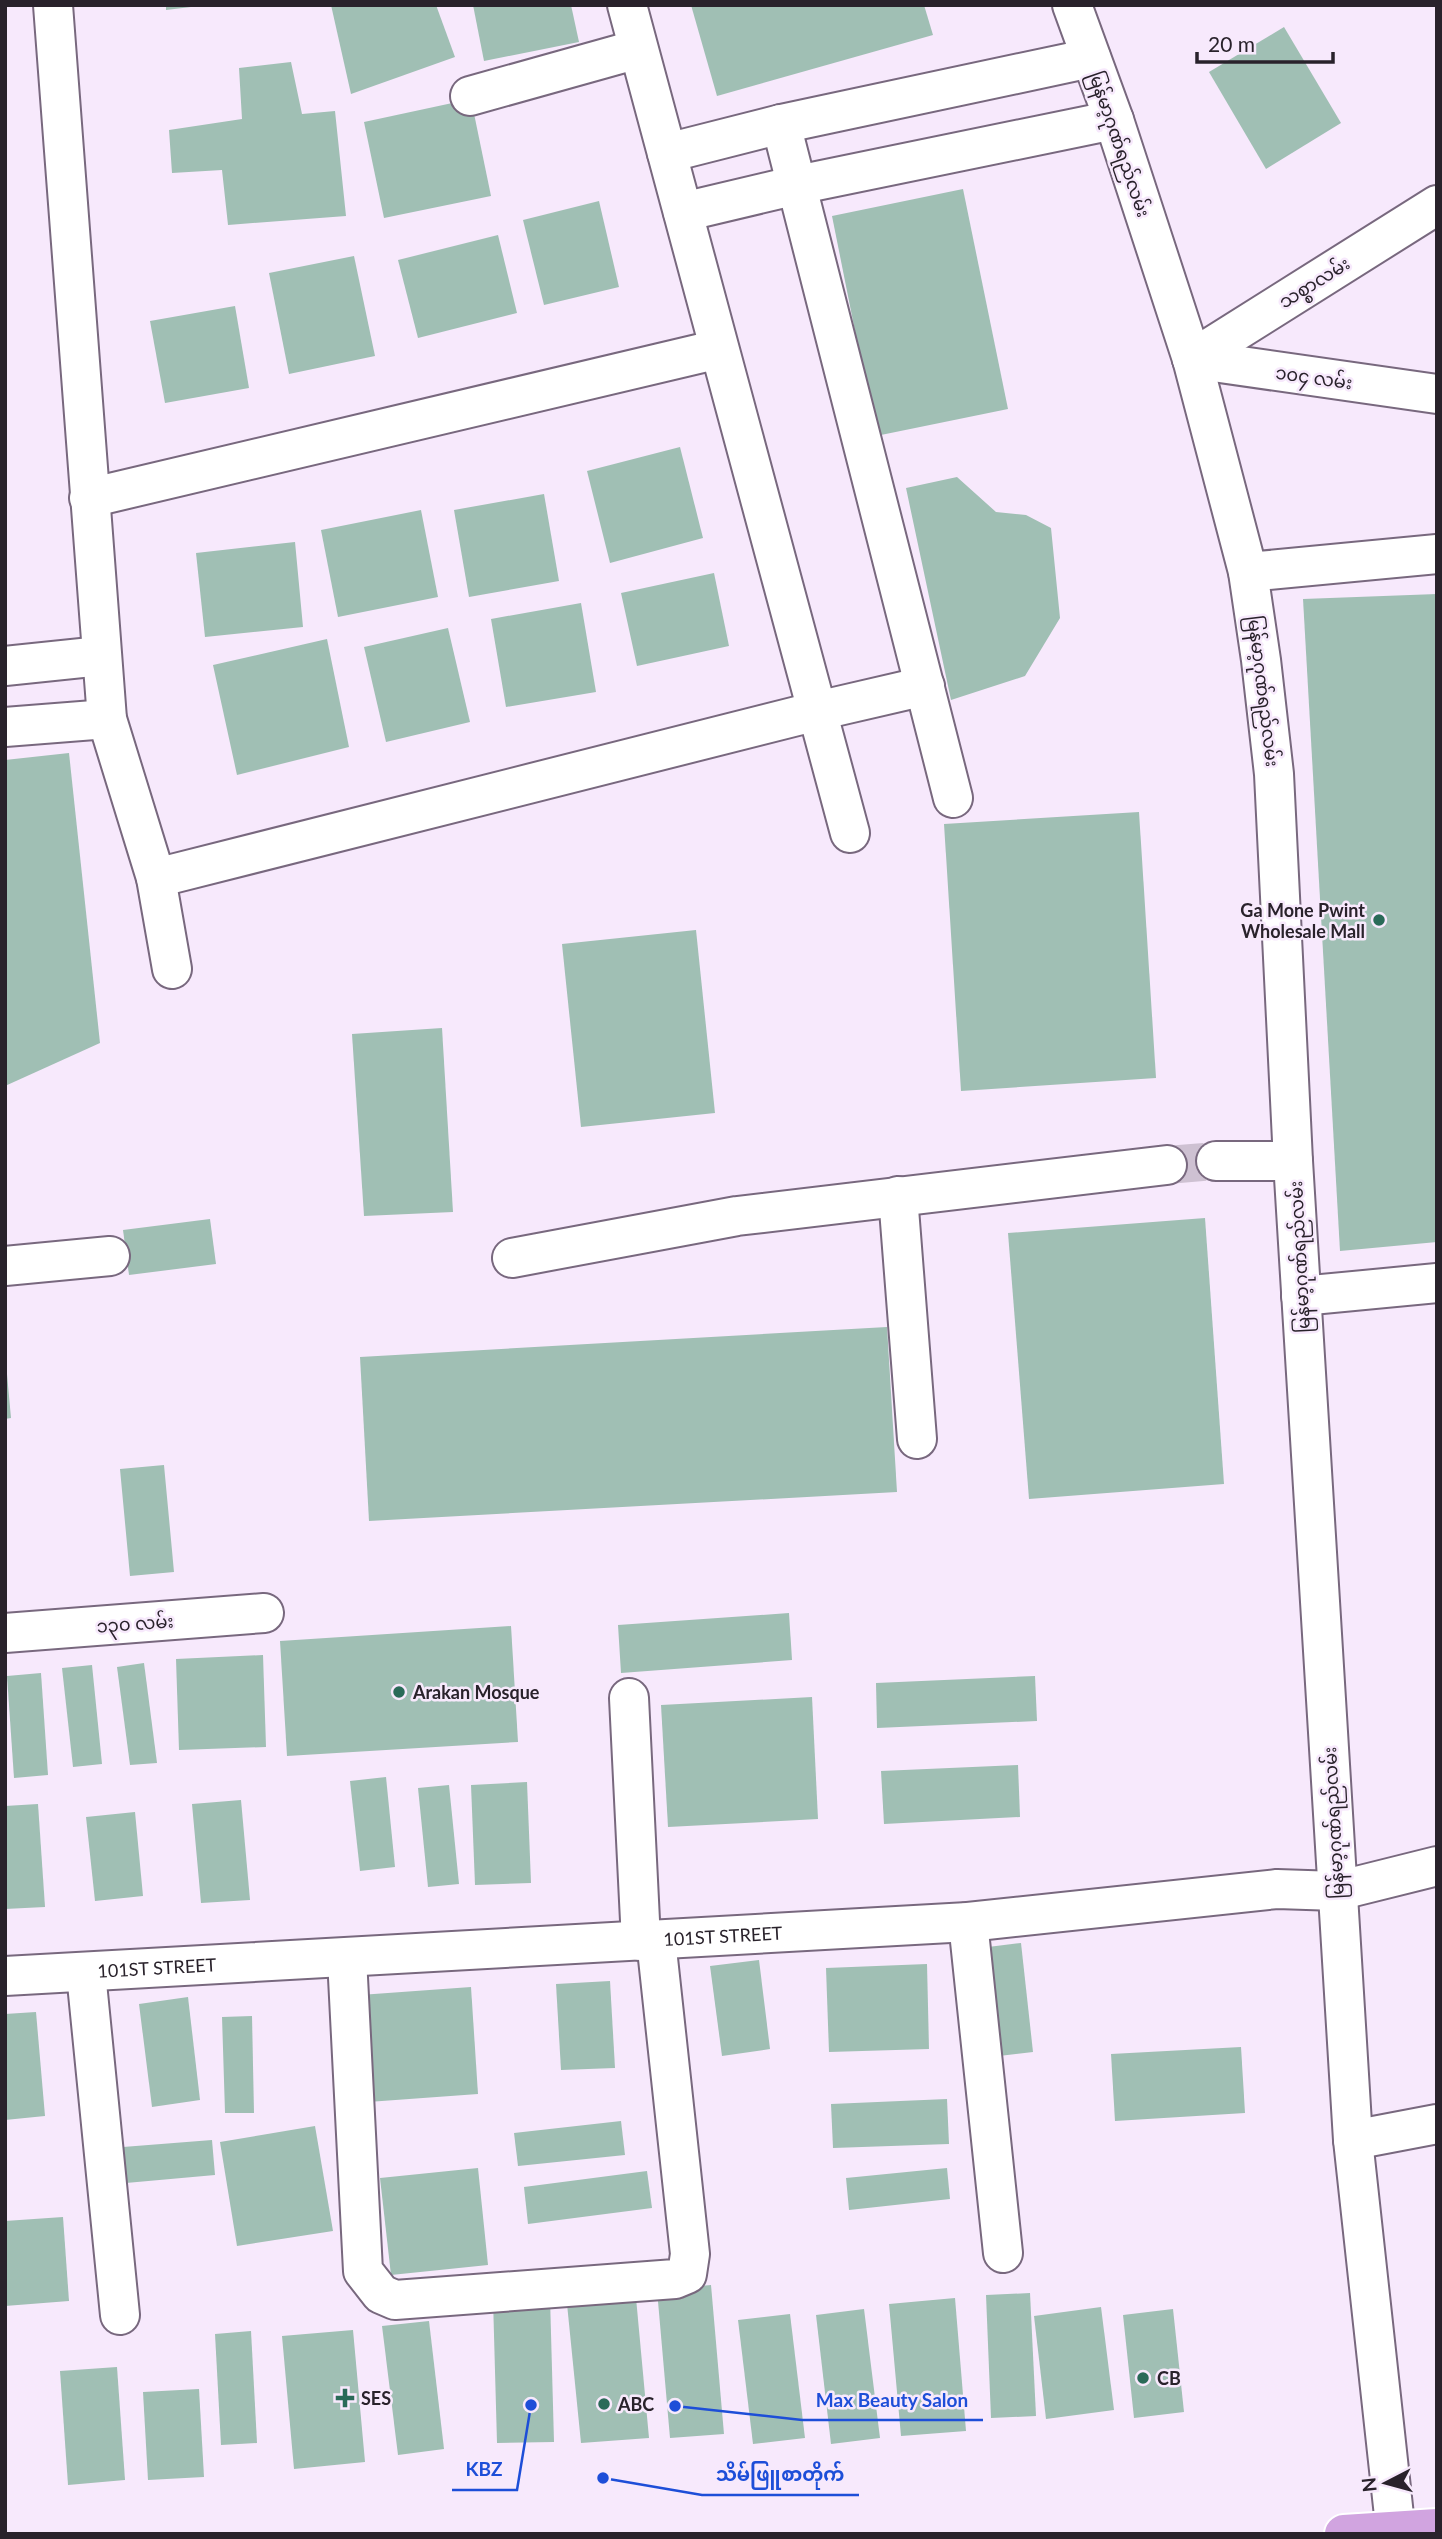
<svg xmlns="http://www.w3.org/2000/svg" width="1442" height="2539" viewBox="0 0 1442 2539" font-family="Lato,'Noto Sans Myanmar',sans-serif">
<style>
.building{fill:#a0bfb4}
.lines{fill:none;stroke-linecap:round;stroke-linejoin:round}
.minor-tunnel{stroke:#cec1d2;stroke-width:38;stroke-dasharray:38 19;stroke-linecap:butt}
.minor-casing{stroke:#78687e;stroke-width:42}
.major-casing{stroke:#fff;stroke-width:42}
.minor{stroke:#fff;stroke-width:38}
.major{stroke:#d1a4e0;stroke-width:38}
.poi-dot{fill:#2a6a58;stroke:#f7e9fc;stroke-width:2.5}
.labels{text-anchor:middle;dominant-baseline:central;stroke-width:5;stroke-linejoin:round;paint-order:stroke}
.street-label{font-size:18px;fill:#29222b;stroke:#f7e9fc}
.poi-label{font-size:18px;font-weight:bold;fill:#29222b;stroke:#f7e9fc;text-anchor:start}
.leader{fill:none;stroke:#1d4ed8;stroke-width:2.5}
.callout-dot{fill:#1d4ed8;stroke:#f7e9fc;stroke-width:2.5}
.callout-label{font-size:19px;text-anchor:middle;font-weight:bold;fill:#1d4ed8;stroke:#f7e9fc;stroke-width:5;stroke-linejoin:round;paint-order:stroke}
</style>
<rect width="100%" height="100%" fill="#f7e9fc"/>
<g class="building">
<polygon points="166,5 191,5 191,7 166,10"/>
<polygon points="331,5 436,5 455,57 351,94"/>
<polygon points="473,5 571,5 579,42 484,61"/>
<polygon points="691,5 924,5 933,35 717,96"/>
<polygon points="1284,27 1341,123 1266,169 1209,72"/>
<polygon points="291,62 302,114 335,111 346,216 228,225 222,170 172,173 169,130 242,119 239,68"/>
<polygon points="471,99 491,196 384,218 364,122"/>
<polygon points="963,189 1008,409 876,436 832,216"/>
<polygon points="599,201 619,287 544,305 523,220"/>
<polygon points="498,235 517,313 418,338 398,260"/>
<polygon points="354,256 375,356 289,374 269,273"/>
<polygon points="235,306 249,388 165,403 150,321"/>
<polygon points="680,447 703,538 610,563 587,471"/>
<polygon points="957,477 996,512 1026,515 1051,528 1060,618 1025,676 951,700 906,488"/>
<polygon points="544,494 559,581 469,597 454,510"/>
<polygon points="421,510 438,597 338,617 321,530"/>
<polygon points="295,542 303,627 205,637 196,553"/>
<polygon points="714,573 729,646 637,666 621,593"/>
<polygon points="1437,594 1437,1242 1340,1251 1303,599"/>
<polygon points="581,603 596,692 506,707 491,619"/>
<polygon points="448,628 470,722 386,742 364,647"/>
<polygon points="327,639 349,747 237,775 213,665"/>
<polygon points="69,753 100,1043 5,1086 5,760"/>
<polygon points="1139,812 1156,1078 961,1091 944,824"/>
<polygon points="696,930 715,1113 581,1127 562,944"/>
<polygon points="442,1028 453,1212 364,1216 352,1034"/>
<polygon points="1205,1218 1224,1484 1029,1499 1008,1233"/>
<polygon points="210,1219 216,1264 129,1275 123,1230"/>
<polygon points="887,1327 897,1492 369,1521 360,1357"/>
<polygon points="5,1374 7,1374 11,1418 5,1419"/>
<polygon points="164,1465 174,1572 130,1576 120,1469"/>
<polygon points="789,1613 792,1660 621,1673 618,1625"/>
<polygon points="511,1626 518,1742 287,1756 280,1641"/>
<polygon points="263,1655 266,1747 179,1750 176,1659"/>
<polygon points="144,1663 157,1763 130,1765 117,1667"/>
<polygon points="92,1665 102,1764 73,1767 62,1668"/>
<polygon points="41,1673 48,1775 14,1778 7,1676"/>
<polygon points="1035,1676 1037,1721 877,1728 876,1683"/>
<polygon points="812,1697 818,1819 668,1827 661,1705"/>
<polygon points="1018,1765 1020,1817 884,1824 881,1771"/>
<polygon points="386,1777 395,1867 360,1871 350,1781"/>
<polygon points="527,1782 531,1883 475,1885 471,1785"/>
<polygon points="449,1785 459,1884 428,1887 418,1788"/>
<polygon points="241,1800 250,1900 201,1903 192,1804"/>
<polygon points="38,1804 45,1907 5,1909 5,1806"/>
<polygon points="135,1812 143,1896 95,1901 86,1817"/>
<polygon points="1021,1943 1033,2052 999,2056 988,1947"/>
<polygon points="759,1960 770,2049 722,2056 710,1966"/>
<polygon points="927,1964 929,2049 829,2052 826,1968"/>
<polygon points="610,1981 615,2068 561,2070 556,1984"/>
<polygon points="471,1987 478,2094 368,2102 360,1995"/>
<polygon points="188,1997 200,2100 152,2107 139,2004"/>
<polygon points="36,2012 45,2116 5,2120 5,2014"/>
<polygon points="252,2016 254,2113 225,2113 222,2017"/>
<polygon points="1241,2047 1245,2113 1115,2121 1111,2054"/>
<polygon points="947,2099 949,2144 833,2148 831,2104"/>
<polygon points="621,2121 625,2155 518,2166 514,2133"/>
<polygon points="315,2126 333,2231 237,2246 220,2142"/>
<polygon points="212,2140 215,2175 126,2183 123,2147"/>
<polygon points="478,2168 488,2265 391,2275 380,2178"/>
<polygon points="947,2168 950,2199 849,2210 846,2178"/>
<polygon points="647,2171 652,2208 528,2224 524,2187"/>
<polygon points="63,2217 69,2301 5,2306 5,2221"/>
<polygon points="711,2285 724,2434 670,2438 657,2290"/>
<polygon points="635,2287 649,2438 581,2443 566,2294"/>
<polygon points="1030,2293 1036,2416 991,2418 986,2295"/>
<polygon points="550,2297 554,2442 497,2443 493,2299"/>
<polygon points="955,2298 966,2431 901,2436 889,2304"/>
<polygon points="1101,2307 1114,2410 1046,2419 1034,2316"/>
<polygon points="864,2309 880,2438 831,2444 816,2315"/>
<polygon points="1173,2309 1184,2412 1134,2418 1123,2315"/>
<polygon points="790,2314 805,2438 753,2444 738,2320"/>
<polygon points="429,2321 444,2449 398,2455 382,2326"/>
<polygon points="353,2330 365,2462 294,2469 282,2336"/>
<polygon points="251,2331 257,2443 221,2445 215,2334"/>
<polygon points="117,2367 125,2480 68,2485 60,2371"/>
<polygon points="199,2389 204,2477 148,2480 143,2392"/>
</g>
<g class="lines">
<polyline class="minor-tunnel" points="1167,1165 1216,1161"/>
<g class="minor-casing">
<g id="minor">
<polyline points="53,5 107,719 156,878 172,969"/>
<polyline points="627,5 850,833"/>
<polyline points="1072,5 1114,120 1192,359 1248,572 1261,660 1274,774 1293,1161 1353,2140 1396,2534"/>
<polyline points="470,96 638,49"/>
<polyline points="781,124 953,798"/>
<polyline points="667,153 781,124 1091,58"/>
<polyline points="683,212 797,185 1114,120"/>
<polyline points="1192,359 1437,205"/>
<polyline points="1192,359 1437,394"/>
<polyline points="89,498 719,349"/>
<polyline points="1248,572 1437,554"/>
<polyline points="5,666 101,656"/>
<polyline points="5,727 107,719"/>
<polyline points="156,878 817,711 925,686"/>
<polyline points="1216,1161 1293,1161"/>
<polyline points="898,1196 917,1439"/>
<polyline points="512,1258 737,1216 1167,1165"/>
<polyline points="5,1266 110,1256"/>
<polyline points="1301,1296 1437,1283"/>
<polyline points="5,1633 264,1613"/>
<polyline points="629,1698 641,1941"/>
<polyline points="968,1922 1003,2253"/>
<polyline points="347,1958 363,2271 381,2294 395,2300 675,2279 687,2274 690,2254 656,1940"/>
<polyline points="86,1973 120,2315"/>
<path id="s1" d="M5,1976L968,1922L1277,1889L1337,1891L1437,1866"/>
<polyline points="1353,2140 1437,2124"/>
</g>
</g>
<g class="major-casing">
<polyline id="major" points="1344,2534 1437,2528"/>
</g>
<use href="#minor" class="minor"/>
<use href="#major" class="major"/>
</g>
<g class="poi-dot">
<circle cx="1379" cy="920" r="7"/>
<circle cx="399" cy="1692" r="7"/>
<circle cx="1143" cy="2378" r="7"/>
<path d="M341.5 2387.5h7v7h7v7h-7v7h-7v-7h-7v-7h7z"/>
<circle cx="604" cy="2404" r="7"/>
</g>
<g class="labels">
<g class="street-label">
<text transform="translate(1120 144) rotate(71)">မြန်မာ့ဂုဏ်ရည်လမ်း</text>
<text transform="translate(1314 282) rotate(-32)">သစ္စာလမ်း</text>
<text transform="translate(1314 377) rotate(8)">၁၀၄ လမ်း</text>
<text transform="translate(1264 691) rotate(83)">မြန်မာ့ဂုဏ်ရည်လမ်း</text>
<text transform="translate(1299 1257) rotate(-93)">မြန်မာ့ဂုဏ်ရည်လမ်း</text>
<text transform="translate(135 1623) rotate(-4)">၁၃၀ လမ်း</text>
<text transform="translate(1333 1823) rotate(-93)">မြန်မာ့ဂုဏ်ရည်လမ်း</text>
<text stroke="none"><textPath href="#s1" startOffset="719">101ST STREET</textPath></text>
<text stroke="none"><textPath href="#s1" startOffset="152">101ST STREET</textPath></text>
</g>
<g class="poi-label">
<text x="1365" y="910" text-anchor="end">Ga Mone Pwint<tspan x="1365" dy="21">Wholesale Mall</tspan></text>
<text x="413" y="1692">Arakan Mosque</text>
<text x="1157" y="2378">CB</text>
<text x="361" y="2398">SES</text>
<text x="618" y="2404">ABC</text>
</g>
</g>
<path class="leader" d="M675 2406L802 2420H983M531 2405L517 2490H452M603 2478L702 2495H859"/>
<g class="callout-dot">
<circle cx="675" cy="2406" r="7"/>
<circle cx="531" cy="2405" r="7"/>
<circle cx="603" cy="2478" r="7"/>
</g>
<g class="callout-label">
<text x="892" y="2407">Max Beauty Salon</text>
<text x="484" y="2476">KBZ</text>
<text x="780" y="2481">သိမ်ဖြူစာတိုက်</text>
</g>
<rect width="1442" height="2539" fill="none" stroke="#29222b" stroke-width="14"/>
<g transform="translate(1386 2483) rotate(264)" stroke="#f7e9fc" stroke-width="5" paint-order="stroke">
<path d="M0-5L12 26L0 18L-12 26Z" fill="#29222b"/>
<text y="-10" font-size="19" font-weight="bold" text-anchor="middle" fill="#29222b">N</text>
</g>
<path d="M1197 52v10h136v-10" fill="none" stroke="#29222b" stroke-width="3.5"/>
<text x="1208" y="52" font-size="21" fill="#29222b" stroke="#f7e9fc" stroke-width="5" paint-order="stroke">20 m</text>
</svg>
